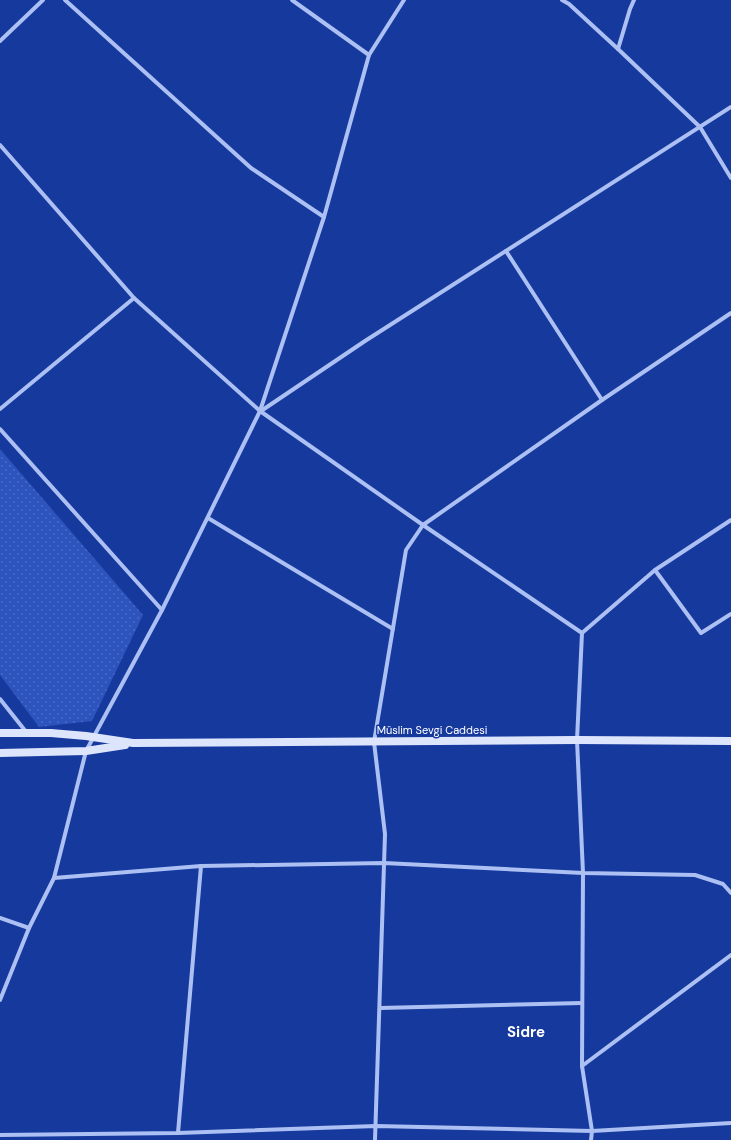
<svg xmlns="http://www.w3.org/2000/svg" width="731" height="1140" viewBox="0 0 731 1140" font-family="'DM Sans',sans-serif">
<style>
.grass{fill:url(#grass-dots)}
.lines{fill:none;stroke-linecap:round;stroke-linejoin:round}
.street{stroke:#adc0f3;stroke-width:4}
.secondary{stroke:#dde5fd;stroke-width:8}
.labels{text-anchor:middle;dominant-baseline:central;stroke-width:3;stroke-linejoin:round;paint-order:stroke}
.street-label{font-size:11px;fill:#fff;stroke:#16399d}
.district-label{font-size:15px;font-weight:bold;fill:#fff;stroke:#16399d}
</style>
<defs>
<pattern id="grass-dots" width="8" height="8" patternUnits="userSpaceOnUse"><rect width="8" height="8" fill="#2d53bd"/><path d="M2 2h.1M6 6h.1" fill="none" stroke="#4c6dc7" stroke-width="1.8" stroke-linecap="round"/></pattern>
</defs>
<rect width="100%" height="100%" fill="#16399d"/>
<polygon class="grass" points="0,449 143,615 92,721 39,727 0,675"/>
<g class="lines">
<g class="street">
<polyline points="65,0 251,168 324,217"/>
<polyline points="292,0 369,55"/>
<polyline points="562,0 569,4 618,49"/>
<polyline points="634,0 630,9 618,49 700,127 731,178"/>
<polyline points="0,41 43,0"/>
<polyline points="0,145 134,298 260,411 423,525 582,633"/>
<polyline points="506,251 602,400 731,313"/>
<polyline points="0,409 134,298"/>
<polyline points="261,411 365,341 731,107"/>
<polyline points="0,429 162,610"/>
<polyline points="208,518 393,629"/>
<polyline points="655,570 701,633 731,614"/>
<polyline points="0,699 27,733"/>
<polyline points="54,878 201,866 384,863 583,873 695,875 723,884 731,893"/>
<polyline points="0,918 29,928"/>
<polyline points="0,1000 29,928 54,878 86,751 162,610 260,411 324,217 369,55 404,0"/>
<polyline points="380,1008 582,1003"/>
<polyline points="582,1066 731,955"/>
<polyline points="178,1133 201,866"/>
<polyline points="0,1135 178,1133 376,1126 592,1131 731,1123"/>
<polyline points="375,1140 385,834 374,742 406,550 423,525 602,400"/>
<polyline points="591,1140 592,1131 582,1066 583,873 577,740 582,633 655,570 731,520"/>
</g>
<g class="secondary">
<polyline points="0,733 51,733 86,736 133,743 577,740 731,741"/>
<polyline points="0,753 86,751 125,745"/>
</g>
</g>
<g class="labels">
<g class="street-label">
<text x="432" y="730">Müslim Sevgi Caddesi</text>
</g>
<g class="district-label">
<text x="526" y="1032">Sidre</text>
</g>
</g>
</svg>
